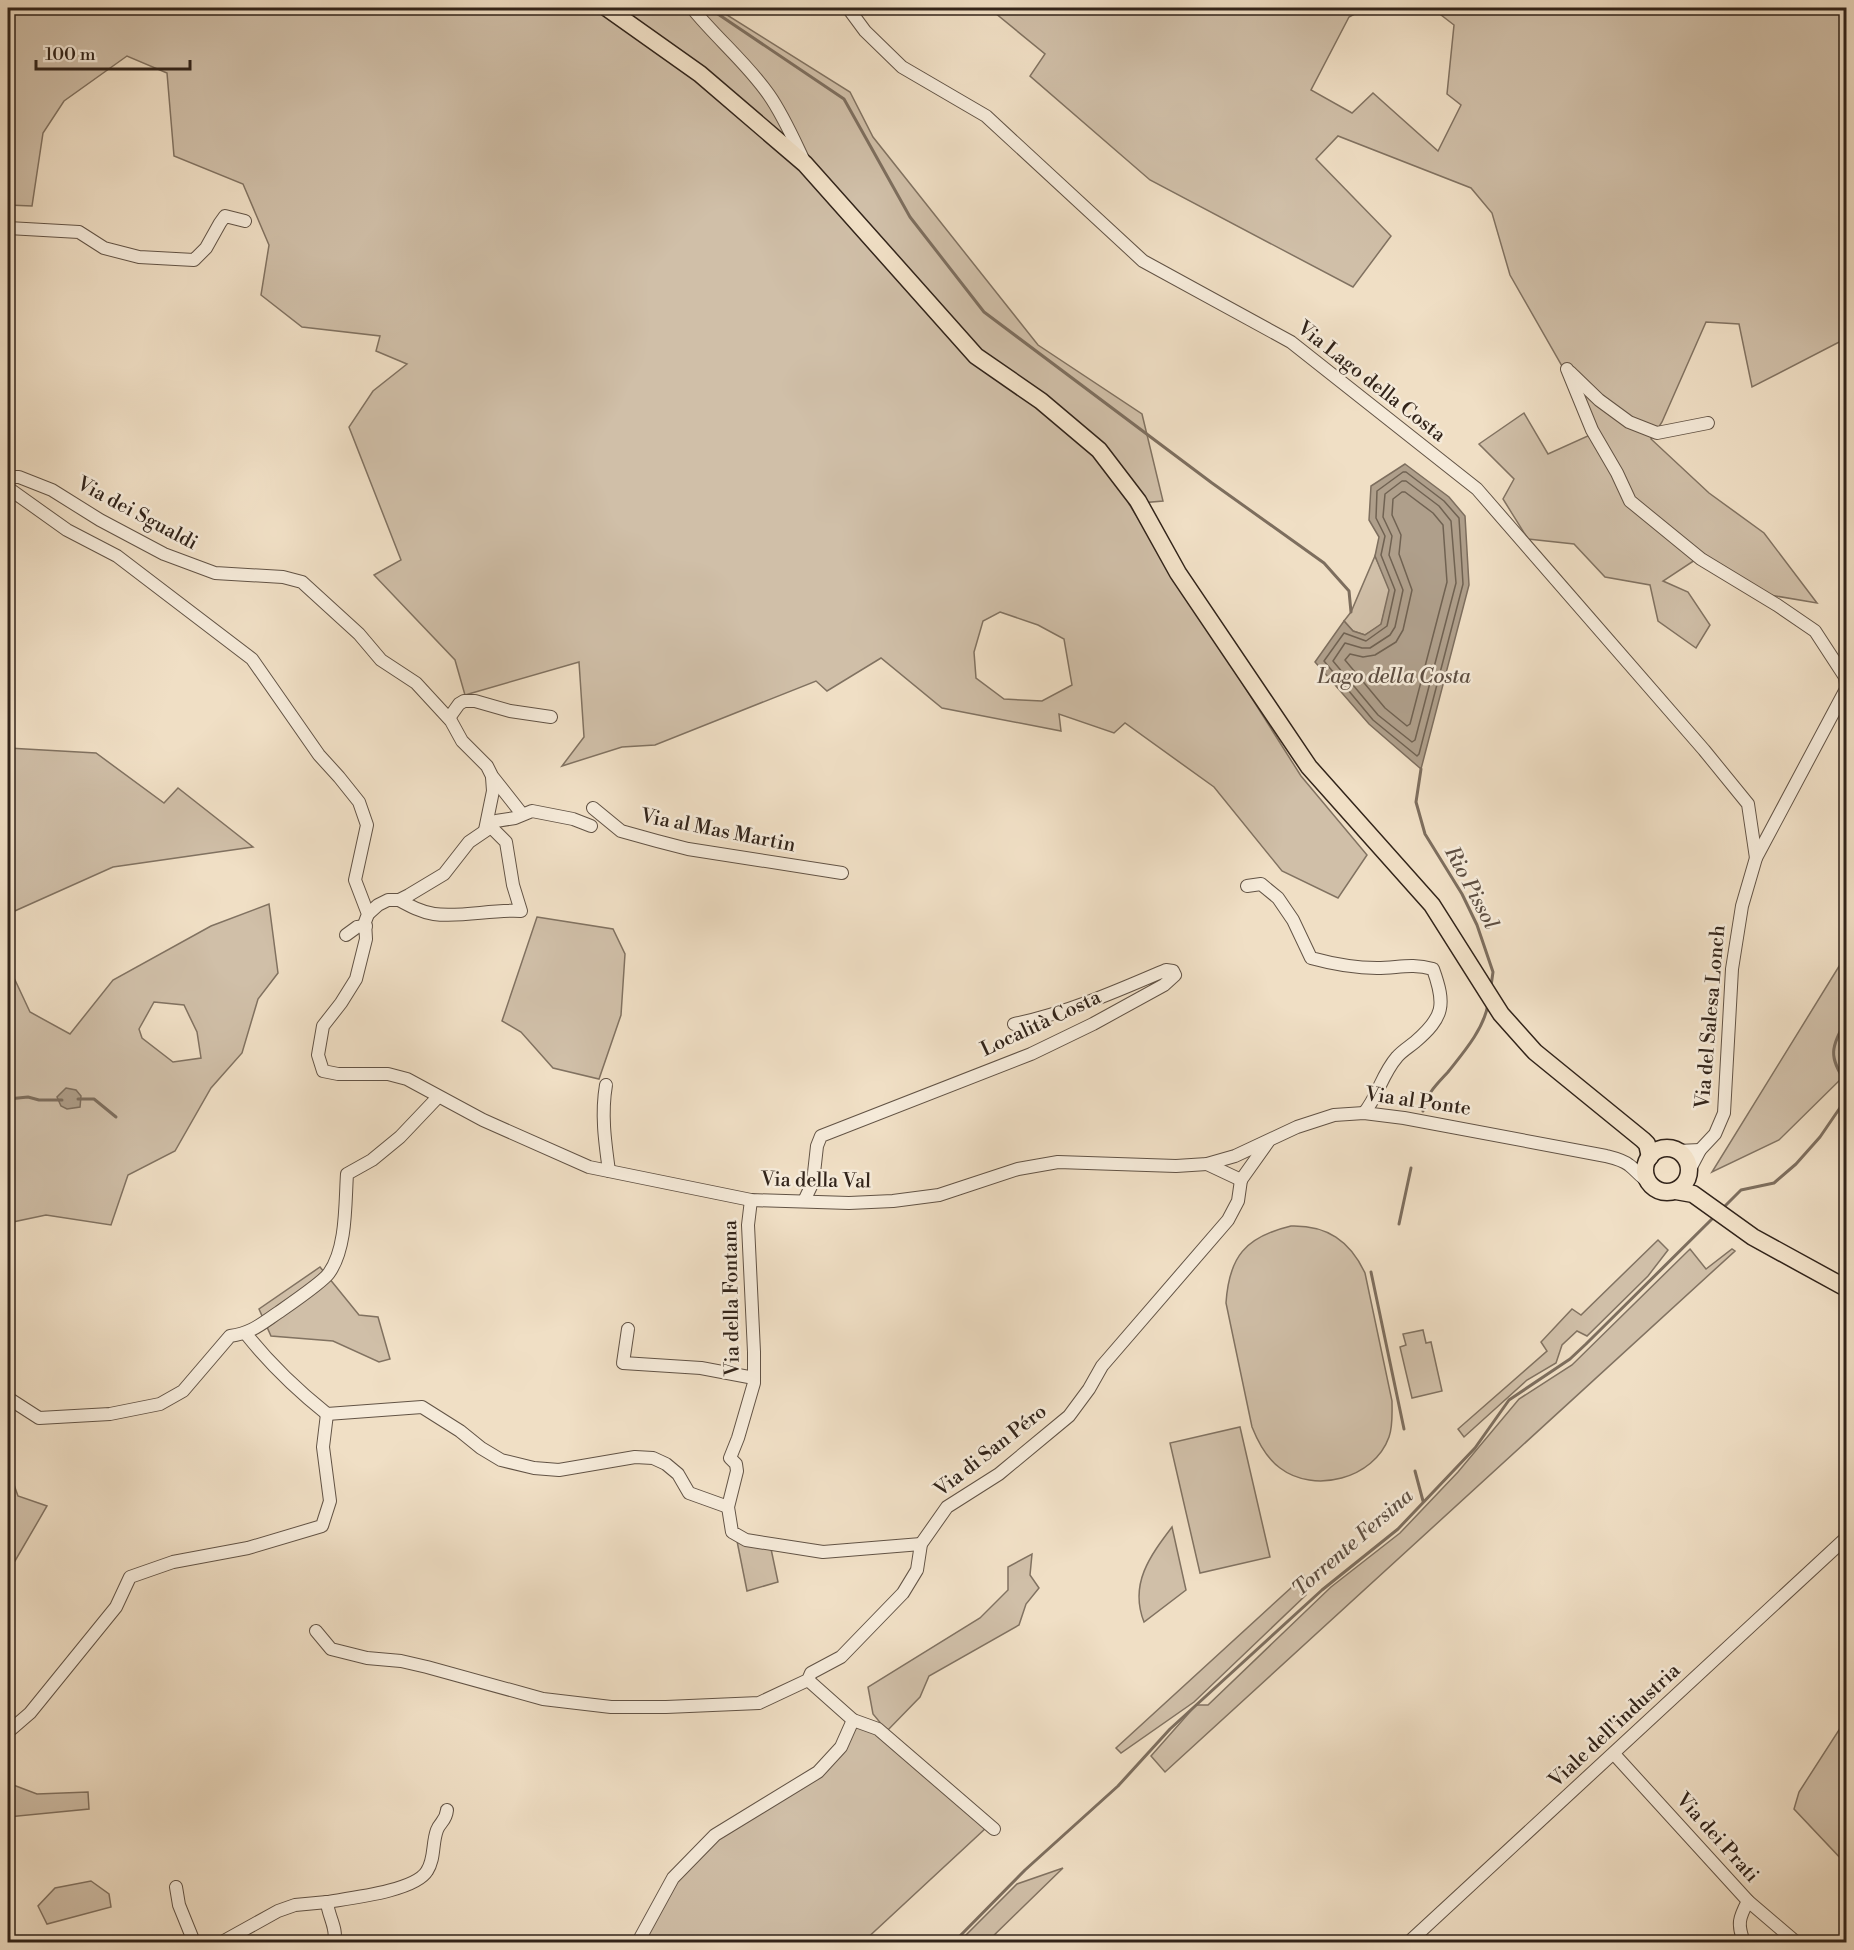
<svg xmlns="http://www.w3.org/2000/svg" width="1854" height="1950" viewBox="0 0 1854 1950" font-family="'Libre Bodoni',serif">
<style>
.green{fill:#d0bfa8;stroke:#817261;stroke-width:1.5;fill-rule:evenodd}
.water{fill:#af9f8b;stroke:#7d6e5e;stroke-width:1.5}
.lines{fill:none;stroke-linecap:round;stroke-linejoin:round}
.shore{stroke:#706252;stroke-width:1.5}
.stream{stroke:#7d6e5e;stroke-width:3}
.minor-casing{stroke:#625345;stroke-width:14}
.major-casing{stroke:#32241a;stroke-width:19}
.minor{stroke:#f5ead9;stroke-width:12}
.major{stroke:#f0dfc5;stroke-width:16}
.labels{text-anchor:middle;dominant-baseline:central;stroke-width:5;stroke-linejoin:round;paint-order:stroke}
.street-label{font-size:20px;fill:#32241a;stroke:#f5ead9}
.water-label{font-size:21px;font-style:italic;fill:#5e4f42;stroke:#f5ead9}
</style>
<rect width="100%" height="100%" fill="#f0dfc5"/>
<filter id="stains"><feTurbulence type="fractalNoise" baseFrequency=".00333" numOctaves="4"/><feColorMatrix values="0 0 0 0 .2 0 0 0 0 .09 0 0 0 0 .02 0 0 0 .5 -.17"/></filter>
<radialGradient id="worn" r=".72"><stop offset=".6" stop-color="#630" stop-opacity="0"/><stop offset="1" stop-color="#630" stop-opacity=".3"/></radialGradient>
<g class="green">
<path d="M8,8H716L850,92L873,137L1038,345L1142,414L1163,501L1129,504L1301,776L1367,855L1338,898L1282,871L1214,787L1125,723L1114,733L1059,714L1061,731L942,708L881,658L827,691L816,681L655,745L622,747L562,766L584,737L579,662L465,695L455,660L374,575L401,560L349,427L373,391L407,364L376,351L380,336L302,327L261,295L269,245L243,184L174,156L167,73L127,56L64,101L43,133L32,206L8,205ZM1000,612L1038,625L1064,639L1072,685L1042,701L1004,699L976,678L974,652L983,621Z"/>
<polygon points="989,8 1366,8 1349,17 1311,90 1352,113 1373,93 1438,151 1461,105 1447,94 1454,25 1432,8 1846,8 1846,345 1843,340 1752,387 1739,324 1706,322 1662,422 1651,439 1709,493 1764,533 1817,603 1764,594 1704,554 1663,581 1688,592 1710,625 1696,648 1658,621 1650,585 1605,577 1574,544 1528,539 1503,499 1514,479 1479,444 1524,413 1548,454 1599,431 1510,275 1492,213 1471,188 1338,136 1316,159 1391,236 1353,287 1150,180 1030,76 1045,54"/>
<polygon points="1375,556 1390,590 1381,625 1365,635 1353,631 1344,621 1351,612"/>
<polygon points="8,748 96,753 164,803 178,788 253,847 113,867 8,914"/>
<path d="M269,904L278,973L258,999L242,1053L211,1088L175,1151L128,1175L111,1225L46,1215L8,1223V965L30,1012L70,1034L113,980L211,926ZM154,1002L184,1005L197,1032L201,1058L173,1062L142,1038L139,1029Z"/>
<polygon points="537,917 613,929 625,954 621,1015 599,1079 553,1068 521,1032 502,1021"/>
<polygon points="1846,955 1846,1074 1779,1140 1712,1172"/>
<path d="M1291,1226C1327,1225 1350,1241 1365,1273L1392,1401C1392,1413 1393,1426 1389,1437C1374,1479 1314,1494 1280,1468C1266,1458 1258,1442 1252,1427L1226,1303C1229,1257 1245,1237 1291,1226Z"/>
<polygon points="1658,1240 1668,1250 1648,1276 1587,1336 1577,1331 1562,1345 1556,1363 1527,1380 1464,1437 1458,1429 1547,1351 1541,1342 1572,1309 1581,1315"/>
<polygon points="1690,1249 1706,1269 1732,1249 1735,1251 1165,1772 1151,1756 1196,1705 1208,1705 1331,1587 1400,1533 1458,1472 1519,1399 1572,1365"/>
<polygon points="320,1267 359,1315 378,1317 390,1359 379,1362 333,1341 271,1336 259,1309"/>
<polygon points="1423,1330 1426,1343 1431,1342 1442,1391 1412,1398 1400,1347 1406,1345 1403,1334"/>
<polygon points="1240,1427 1270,1557 1200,1573 1170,1443"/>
<polygon points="8,1468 18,1496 47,1506 15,1561 8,1557"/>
<path d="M1172,1527L1186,1590L1144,1622C1129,1584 1150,1556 1172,1527Z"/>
<polygon points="737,1541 770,1544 778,1582 747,1591"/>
<polygon points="1032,1554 1030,1575 1039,1588 1026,1604 1019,1625 929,1676 920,1697 887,1731 873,1714 868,1687 980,1618 1008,1590 1008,1567"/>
<polygon points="1304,1576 1306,1595 1194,1702 1121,1753 1116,1748"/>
<polygon points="1846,1719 1846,1864 1794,1809 1799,1792"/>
<polygon points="855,1722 877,1731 987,1827 863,1942 641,1942 675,1880 717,1838 804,1783"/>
<polygon points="8,1783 37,1794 88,1792 89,1809 8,1817"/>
<polygon points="1063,1868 987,1942 959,1942 1017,1884"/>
<polygon points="91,1881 109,1894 111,1907 47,1924 38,1906 55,1888"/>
</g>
<g class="water">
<polygon points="1405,464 1449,497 1465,516 1469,585 1421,769 1369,724 1315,662 1344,621 1353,631 1365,635 1381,624 1389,590 1375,556 1379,537 1369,520 1371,486"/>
<polygon points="66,1088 76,1090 81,1096 80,1107 67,1109 61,1106 57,1097"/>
</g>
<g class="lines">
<g class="shore">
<polygon points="1403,472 1406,472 1444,501 1459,518 1463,584 1419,754 1417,756 1373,720 1324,661 1344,633 1366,641 1387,626 1395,590 1381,555 1385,536 1376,518 1377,491"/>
<polygon points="1402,481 1406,481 1439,506 1451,521 1456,583 1415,740 1412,742 1378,715 1333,661 1345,643 1362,648 1370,648 1390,635 1395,627 1403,590 1389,555 1392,536 1383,517 1385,494"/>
<polygon points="1402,492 1405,492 1433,513 1443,525 1447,582 1410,724 1407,726 1385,708 1345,660 1350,654 1363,657 1375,655 1396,642 1403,630 1412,590 1399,554 1401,535 1392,515 1393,499"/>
</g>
<g class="stream">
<polyline points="709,8 844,99 910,217 984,312 1212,483 1324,563 1349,591 1351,612"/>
<polyline points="1421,769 1416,802 1425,834 1462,894 1477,925 1493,972 1491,986"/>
<path d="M1846,1020C1831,1049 1828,1055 1846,1083"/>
<polyline points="8,1099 28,1097 39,1100 62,1100"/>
<polyline points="78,1099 94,1099 116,1117"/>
<path d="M1423,1111C1426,1094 1437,1084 1448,1072C1463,1053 1484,1029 1488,1004"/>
<polyline points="1722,1209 1741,1190 1774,1183 1796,1164 1820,1137 1846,1099"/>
<polyline points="1399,1224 1411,1168"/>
<polyline points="1371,1272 1404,1429"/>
<polyline points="1415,1471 1423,1501"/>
<polyline points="954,1942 1025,1870 1118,1786 1170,1729 1322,1590 1398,1529 1475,1448 1509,1400 1570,1359 1586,1344 1715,1216"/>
</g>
<g class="minor-casing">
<g id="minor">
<path d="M692,8C716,38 747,63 769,95C783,115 793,138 804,161"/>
<polyline points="848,8 865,31 902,67 986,116 1143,261 1291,342 1477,489 1704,750 1748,804 1756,858"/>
<polyline points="8,228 79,232 104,248 139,257 194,260 206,248 220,223 225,216 245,221"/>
<polyline points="1567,369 1592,430 1617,473 1630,501 1701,559 1777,605 1815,631 1845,677 1846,684"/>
<polyline points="1570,372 1599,400 1629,422 1657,433 1708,423"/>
<polyline points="8,477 19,477 52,490 100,520 164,554 215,573 283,577 302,582 359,634 381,660 416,683 451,721 462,741 487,766 492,776 522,814"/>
<path d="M8,488L67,530L117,556L252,659L319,755L339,777L359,802L367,825L355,880L368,914L365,922L366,939L356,979L341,1003L323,1026L318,1055L323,1071L338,1074H388L407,1079L483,1120L589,1167L751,1200L849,1203L893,1201L939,1195L1018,1169L1058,1162L1176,1166L1207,1164L1235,1156L1297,1127L1334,1115L1364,1113L1404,1118L1606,1156C1614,1158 1623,1160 1629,1165C1636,1170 1640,1177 1648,1181"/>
<polyline points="449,718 459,704 464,701 475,701 510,711 551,717"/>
<polyline points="593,808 621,831 657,841 688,849 842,873"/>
<polyline points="485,830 493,791 492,777"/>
<path d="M1247,886L1261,884L1278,898L1293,920L1311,958C1333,964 1354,968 1377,968C1398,968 1411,963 1433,969C1446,1005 1444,1017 1415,1042C1409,1047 1402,1051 1397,1057C1382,1074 1378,1096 1364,1113"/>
<path d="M399,900C410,906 421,912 434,914C460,918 493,909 521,911L513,885L506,842L491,827"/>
<polyline points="368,914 378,905 388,900 399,900 409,895 444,874 469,842 491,827 496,821 515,818 532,811 573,819 591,826"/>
<polyline points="346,935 357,927 366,926"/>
<path d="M606,1085C601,1114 605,1142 609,1171"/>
<polyline points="1678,1151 1700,1150"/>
<polyline points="1207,1164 1241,1180"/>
<polyline points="1689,1171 1700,1150 1715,1134 1724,1113 1732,969 1742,906 1756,858 1846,689"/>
<polyline points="1241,1180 1268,1142"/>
<polyline points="751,1200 748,1225 754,1352 754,1383 738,1438 730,1458 736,1464 737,1471 728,1507 732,1532 746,1540 823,1552 921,1544"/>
<path d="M804,1201L813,1182L817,1146L821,1136L1031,1054L1093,1024L1164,985L1175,975L1173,971L1166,970C1117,991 1067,1013 1014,1024"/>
<polyline points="628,1329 623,1363 701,1368 754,1378"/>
<path d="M246,1334C270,1364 297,1390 327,1414"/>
<path d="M8,1398L39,1418L110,1414L160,1404L183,1391L230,1336C252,1333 261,1324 279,1312C289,1305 324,1281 329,1273C347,1248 345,1203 347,1174L372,1160L400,1137L438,1097"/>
<polyline points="327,1414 422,1407 460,1431 481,1448 501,1460 534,1468 559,1470 635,1457 653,1458 666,1464 678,1474 689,1493 728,1507"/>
<polyline points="316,1631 331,1649 367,1658 401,1661 427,1667 543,1699 611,1707 666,1707 759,1703 808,1680 811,1673 841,1657 903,1593 917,1570 921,1544 947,1507 999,1474 1069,1416 1089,1389 1102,1366 1228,1220 1238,1201 1241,1180"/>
<polyline points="808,1680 853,1720 878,1729 994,1829"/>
<polyline points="8,1732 30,1713 116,1607 130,1577 173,1562 248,1548 322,1526 330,1501 323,1447 327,1414"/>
<polyline points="1614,1754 1748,1901 1796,1942"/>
<polyline points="176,1887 179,1905 194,1942"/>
<polyline points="222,1942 278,1911 295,1905 327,1902"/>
<path d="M334,1942C338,1929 328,1916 327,1902C351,1898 415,1891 427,1871C435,1859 432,1843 437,1830C440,1822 446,1821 447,1810"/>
<polyline points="638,1942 673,1878 715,1835 818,1772 841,1747 853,1720"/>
<polyline points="1409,1942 1846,1538"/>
<path d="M1744,1942C1737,1924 1739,1918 1748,1901"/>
</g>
</g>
<g class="major-casing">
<g id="major">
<polyline points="607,8 700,74 805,164 976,356 1041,401 1099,450 1138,501 1178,573 1309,767 1432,905 1501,1014 1535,1052 1643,1140 1647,1144 1650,1157"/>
<circle cx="1667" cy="1170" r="22"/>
<polyline points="1676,1191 1693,1194 1753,1237 1846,1288"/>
</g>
</g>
<use href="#minor" class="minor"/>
<use href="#major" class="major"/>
</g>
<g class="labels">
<g class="street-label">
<text transform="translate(1371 382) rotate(38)">Via Lago della Costa</text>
<text transform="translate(137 514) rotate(28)">Via dei Sgualdi</text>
<text transform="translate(718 831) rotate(11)">Via al Mas Martin</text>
<text transform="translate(1711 1017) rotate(-85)">Via del Salesa Lonch</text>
<text transform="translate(1041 1024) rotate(-25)">Località Costa</text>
<text transform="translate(1418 1102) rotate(8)">Via al Ponte</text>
<text transform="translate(816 1181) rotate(1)">Via della Val</text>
<text transform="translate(732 1298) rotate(-91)">Via della Fontana</text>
<text transform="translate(991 1451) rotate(-38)">Via di San Péro</text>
<text transform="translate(1615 1726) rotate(-43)">Viale dell'industria</text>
<text transform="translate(1717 1838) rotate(48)">Via dei Prati</text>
</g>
<g class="water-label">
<text x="1394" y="677">Lago della Costa</text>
<text transform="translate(1471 888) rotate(62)">Rio Pissol</text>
<text transform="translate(1353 1543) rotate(-41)">Torrente Fersina</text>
</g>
</g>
<rect width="1854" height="1950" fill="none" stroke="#f0dfc5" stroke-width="30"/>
<rect x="9" y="9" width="1836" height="1932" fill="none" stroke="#32241a" stroke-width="3"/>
<rect x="15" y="15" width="1824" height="1920" fill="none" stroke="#32241a" stroke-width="1.5"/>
<path d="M36 60v9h154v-9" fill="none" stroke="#32241a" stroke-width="3"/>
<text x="45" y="60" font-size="18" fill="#32241a" stroke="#f5ead9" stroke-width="4.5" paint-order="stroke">100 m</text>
<rect width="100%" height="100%" filter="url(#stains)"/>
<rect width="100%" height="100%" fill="url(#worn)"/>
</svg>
